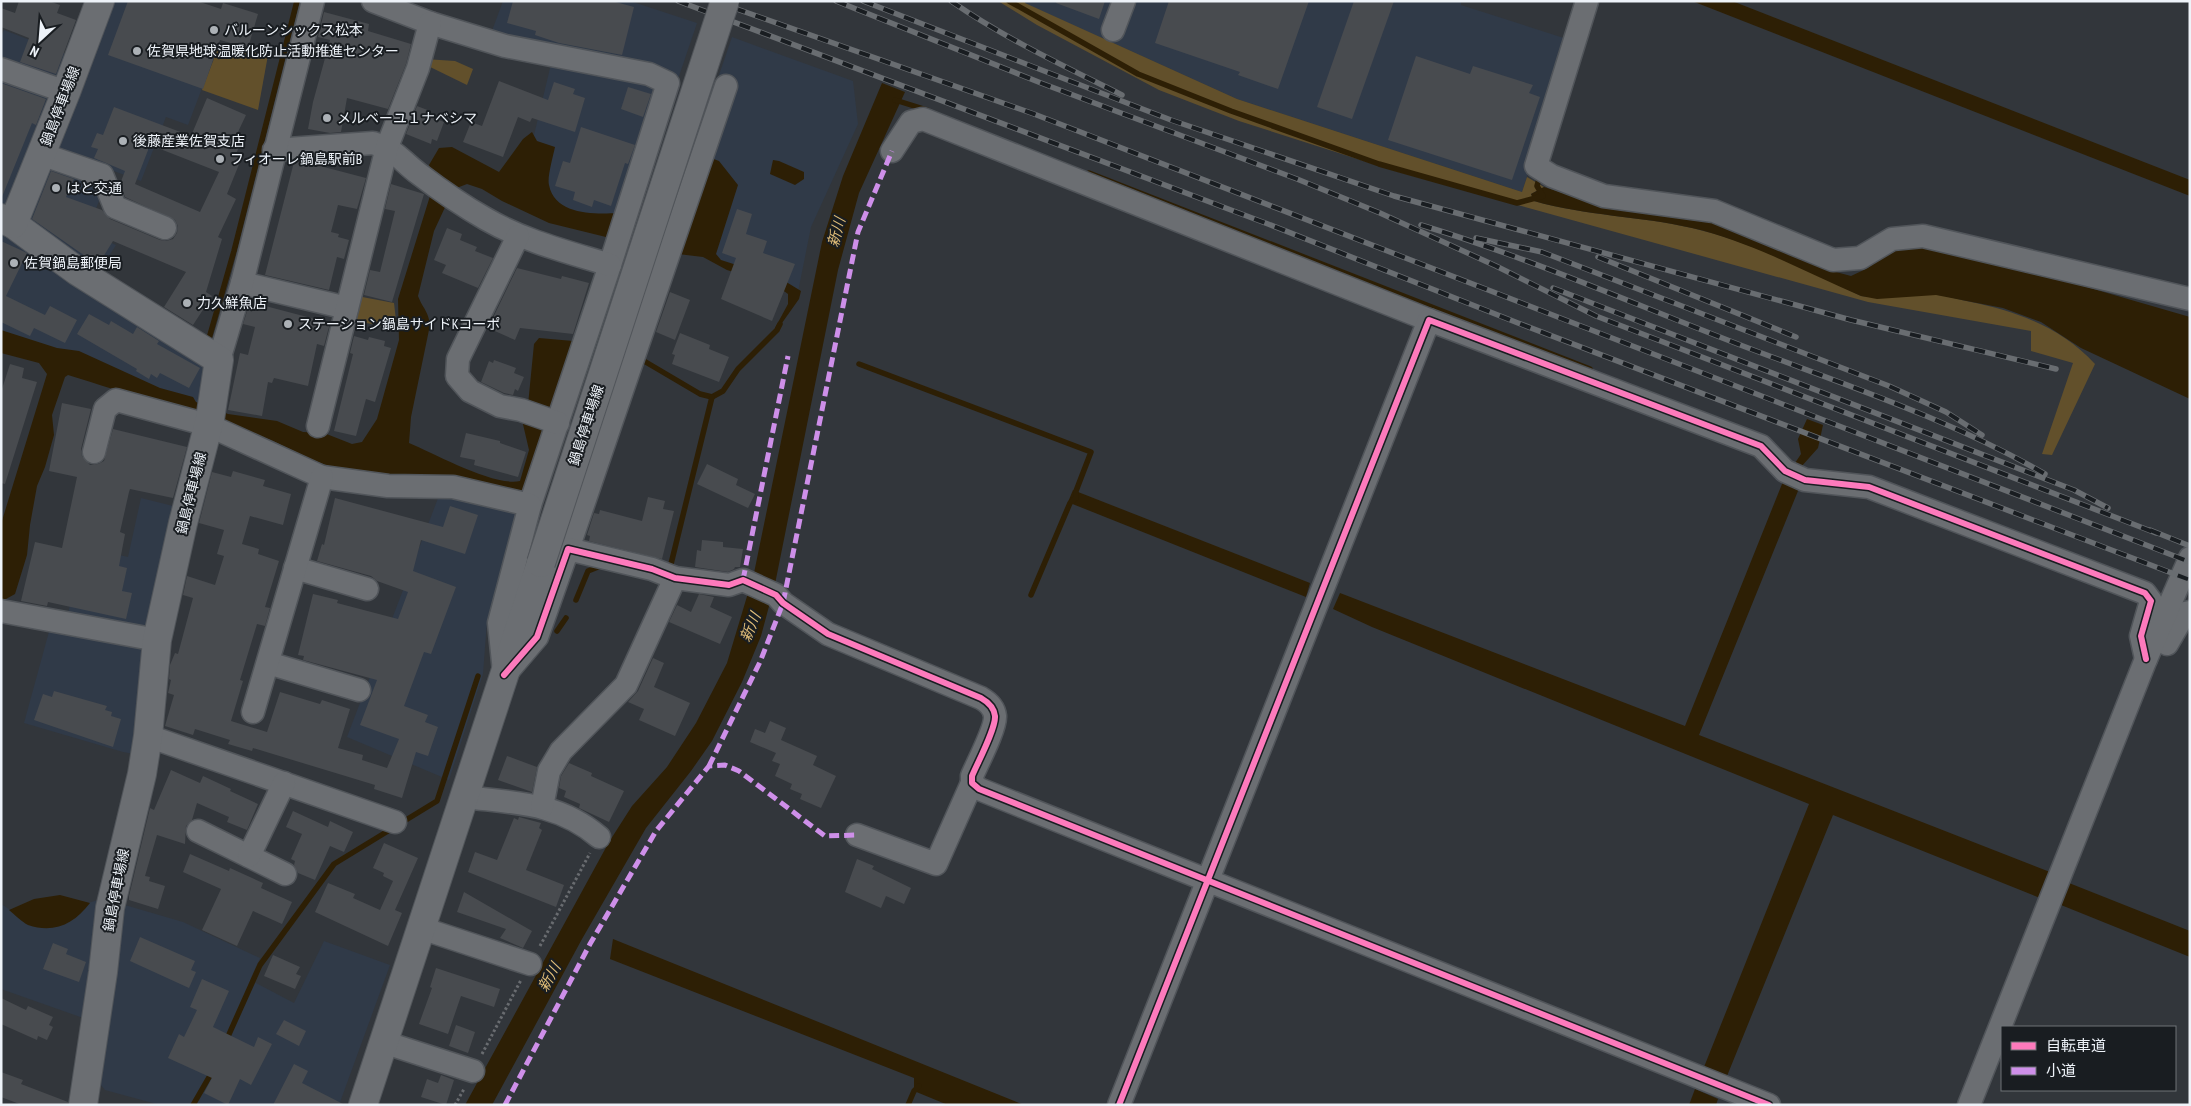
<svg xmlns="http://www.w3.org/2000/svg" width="2191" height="1106" viewBox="0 0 2191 1106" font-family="'PT Sans Narrow','Noto Sans JP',sans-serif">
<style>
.built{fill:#303a48}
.green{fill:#62502b}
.water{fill:#2d1f05}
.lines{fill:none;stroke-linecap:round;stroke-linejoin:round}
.stream{stroke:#2d1f05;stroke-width:5.5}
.building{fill:#484b4f;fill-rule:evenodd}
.minor-casing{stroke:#51555a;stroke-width:25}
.secondary-casing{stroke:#51555a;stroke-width:30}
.path{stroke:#696c70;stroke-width:3;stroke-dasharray:2.5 2.5;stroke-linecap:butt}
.minor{stroke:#6b6e72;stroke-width:22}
.secondary{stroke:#6b6e72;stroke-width:28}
.rail-casing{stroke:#696d71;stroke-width:5.5}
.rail{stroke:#191d21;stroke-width:4;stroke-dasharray:11;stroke-linecap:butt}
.secondary-bridge-casing{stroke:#51555a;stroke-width:30;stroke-linecap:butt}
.secondary-bridge{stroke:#6b6e72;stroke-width:28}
.quiet{stroke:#ce8fe9;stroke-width:5;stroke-dasharray:10 5;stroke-linecap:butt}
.cycleway-casing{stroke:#191d21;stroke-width:9}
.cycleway{stroke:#fd7abc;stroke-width:6}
.poi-dot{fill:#acb1b6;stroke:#191d21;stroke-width:2}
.labels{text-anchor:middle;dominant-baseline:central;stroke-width:4;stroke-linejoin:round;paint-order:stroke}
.poi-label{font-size:14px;fill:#eef3f9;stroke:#191d21;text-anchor:start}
.street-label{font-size:14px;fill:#eef3f9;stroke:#191d21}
.water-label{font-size:15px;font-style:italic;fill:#e0bd78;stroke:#191d21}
</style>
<rect width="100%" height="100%" fill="#32363b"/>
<g class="built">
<polygon points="111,1 155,1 146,27 215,54 188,125 166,117 141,181 111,170 87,232 116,245 97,275 25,219"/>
<polygon points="503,1 630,1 697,23 677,82 615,225 571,216 523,181 551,64 486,47"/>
<polygon points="1025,1 1461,1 1461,5 1570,40 1522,192 1237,99 1024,3"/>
<polygon points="4,30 71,56 7,207 1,205 1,36"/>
<polygon points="732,37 853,81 858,124 811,227 798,292 678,244 731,93 719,75"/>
<polygon points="1,231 206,365 200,406 1,337"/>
<polygon points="448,472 527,489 487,621 483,674 449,780 347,737"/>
<polygon points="141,498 177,507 134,754 123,752 24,723 50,628 67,618 83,547 128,557"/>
<polygon points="98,900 118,903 183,922 260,958 250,980 294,1003 324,941 390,965 339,1105 160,1105 105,1090 81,1061 86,1019 1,989 1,904 28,921"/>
</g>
<g class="green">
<path d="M998,1H1025V3L1237,99L1522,192L1527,177L1544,187L1531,194L1534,201C1586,216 1640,216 1692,228C1752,242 1806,270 1861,296C1887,300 1912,292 1938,295C1949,296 1960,300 1971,302C2019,312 2062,328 2095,364L2052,455L2042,454L2073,363L2031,351V331L1868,302L1395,171L1239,121L1159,90L1037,25Z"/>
<polygon points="218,48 268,55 258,110 202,90"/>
<polygon points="425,59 455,61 473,69 467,85 424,64"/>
<polygon points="357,296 394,303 397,329 351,320"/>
</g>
<g class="water">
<polygon points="1692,1 1732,1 2190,180 2190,196"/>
<polygon points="882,83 905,92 859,193 838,270 775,584 761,636 742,682 712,741 691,771 646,828 582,939 492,1105 465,1105 609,842 632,806 667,767 696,723 727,663 754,573 822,242 843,176"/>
<path d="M532,132L537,141L555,147C553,157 547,177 549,185C555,216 596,214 618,213L610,238L549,223L502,201L482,189L467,184L454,189L432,175L429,165L439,148L452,147L499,172L523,139Z"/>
<polygon points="711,158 719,161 738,185 716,254 721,260 783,280 801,291 799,299 777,330 775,328 788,304 788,294 777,286 727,270 703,257 678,254"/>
<polygon points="773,160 779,161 804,172 804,179 795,185 770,174"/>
<path d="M1544,187L1581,199L1723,224L1836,272L1851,276L1868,268L1896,247L1922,245L2028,270L2190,317V399L2081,348L2041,322L2003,308L1936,295L1877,299L1861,296C1805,272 1752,242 1692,228C1640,216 1586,216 1534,201L1531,194Z"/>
<path d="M440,194L447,203L434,231L418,296C423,309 428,310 430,325L411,417L409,443C435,454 495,487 520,481L529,450L522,420L528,405L534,344L539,338L573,341L523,492L338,469L315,461L271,440L224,424C207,409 181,407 160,402C129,395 98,384 68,375L65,377L52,415L54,435L45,467L37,486L30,525L27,555L15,594L6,599H1V524L47,374L39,363L1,353V330L57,348L79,351L160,388L193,397L196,402L228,414L277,421L303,432L324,433L352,444L362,442L377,419L399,340L398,299L430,196Z"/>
<polygon points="1807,419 1823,425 1818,448 1801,467 1795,463 1801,454 1798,439"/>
<polygon points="1784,479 1800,486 1699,735 2050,872 2040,898 1833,815 1727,1076 1704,1067 1809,804 1372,627 1333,609 1340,593 1685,726"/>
<polygon points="1073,490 1310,583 1306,597 1070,503 1068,502"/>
<polygon points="2069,883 2190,931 2190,957 2061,905"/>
<path d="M60,895L90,903C74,924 54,934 28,925C22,922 15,915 9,910L34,899Z"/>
<polygon points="613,939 1024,1105 948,1105 914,1091 914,1078 610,959"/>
<polygon points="1695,1089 1718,1099 1716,1105 1689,1105"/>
</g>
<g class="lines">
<g class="stream">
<polyline points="1009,1 1138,74 1231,111 1379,164 1517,203 1543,196 1537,186 1540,175"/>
<polyline points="895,100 927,110"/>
<polyline points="1089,173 1590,369"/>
<polyline points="208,342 234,251 297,1"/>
<polyline points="644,361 700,394 712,397 723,391 738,369 777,330 780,324"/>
<polyline points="859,364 1091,452 1076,491 1076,498 1070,503 1031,595"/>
<polyline points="671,564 712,397"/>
<polyline points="576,600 588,571 603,565"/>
<polyline points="557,631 566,618"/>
<polyline points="226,1041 260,965 334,864 437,801 478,676"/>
<polyline points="193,1105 212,1072"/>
<polyline points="908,1105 914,1091 919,1086"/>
</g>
</g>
<g class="building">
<polygon points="19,1 49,1 60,5 57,13 76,20 56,74 20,62 29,38 1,27 1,8 15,13"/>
<polygon points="128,1 197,1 221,9 223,3 258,14 248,48 220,40 203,89 108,55"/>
<polygon points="513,1 612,1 634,7 622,55 559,43 535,35 536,31 507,23"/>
<polygon points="1057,1 1105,1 1099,19 1056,3"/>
<polygon points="1169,1 1309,1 1278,89 1238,75 1240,72 1155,43"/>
<polygon points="1354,1 1394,1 1352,119 1317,107"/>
<polygon points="324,12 369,24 368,31 411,44 406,64 388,109 347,98 341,132 330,133 308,129 313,102 330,40 318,37"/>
<polygon points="1416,56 1470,74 1473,66 1533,85 1529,93 1540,97 1512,180 1388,140"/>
<polygon points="499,81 548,100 554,82 575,89 573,94 585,98 575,132 532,118 530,122 518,117 503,157 463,142 471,122 482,126"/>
<polygon points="1,83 46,99 36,125 32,123 2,197"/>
<polygon points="628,87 651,94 643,117 621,109"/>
<path d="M207,98L246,115L238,132L244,135L236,154L242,157L227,194L236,199L218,237L222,239L206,292L212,296L193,325L164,307L186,272L113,241L98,265L32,219L51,171L74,179L66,197L102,210L110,219L160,240L166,241L173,239L177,233L178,226L175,220L125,197L120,184L125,171L94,158L98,149L91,147L97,133L103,135L114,107L191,136ZM150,145L219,172L200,212L135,184Z"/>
<polygon points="417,106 430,111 428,116 444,122 437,141 432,139 431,144 406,134"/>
<polygon points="581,127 635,145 628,164 625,163 611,206 594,200 592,207 573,200 575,192 555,186 563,161 570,163"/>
<polygon points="313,160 325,164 324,167 366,178 357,209 338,205 331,232 339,234 338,237 349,240 344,259 337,257 329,290 265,275 294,162"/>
<polygon points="391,184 424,194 392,302 364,295 370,270 380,272 395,211 385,209"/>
<polygon points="737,209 752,214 746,234 767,241 763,253 795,264 772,321 721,299 736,258 722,253"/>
<polygon points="447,228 462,234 460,240 477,247 475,251 493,258 478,288 442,273 446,265 434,260"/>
<polygon points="1,241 27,253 6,296 45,315 50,306 77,320 65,343 34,328 30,336 1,322"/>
<polygon points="517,268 561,279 562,276 589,283 573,334 520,328 515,340 488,328"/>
<polygon points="670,292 690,300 675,340 656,332"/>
<polygon points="250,302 330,323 324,346 317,344 308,386 274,378 272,383 268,382 262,416 228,410 240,353 248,355 255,327 243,324"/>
<polygon points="89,314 109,325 111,321 133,334 137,327 159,341 157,344 200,368 189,388 160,373 157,378 151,374 149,379 136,371 137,369 77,334"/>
<polygon points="680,333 710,345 709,349 729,357 719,382 672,364 675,355 672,354"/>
<polygon points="354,336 368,340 369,337 385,341 384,346 391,348 375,402 366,399 356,436 334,431 353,354 350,353"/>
<polygon points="494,360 516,368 514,373 524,377 518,391 515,389 513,395 504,393 481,382 489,361 493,363"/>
<polygon points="10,364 24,368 22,378 37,382 5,484 1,483 1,392"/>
<polygon points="62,403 91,409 81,449 82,456 90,465 98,464 104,461 113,429 187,447 173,498 130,489 129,492 120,532 125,534 119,566 127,568 122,591 132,593 126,619 48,602 47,606 21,601 35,542 62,548 77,477 49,471"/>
<polygon points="466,433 500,441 500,443 526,452 518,477 474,465 475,460 460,457"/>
<polygon points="707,464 738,479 736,485 755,494 748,508 697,484"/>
<polygon points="233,471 265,480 263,486 291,494 283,525 250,516 242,544 259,549 258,554 279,561 265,607 270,608 265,626 257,624 240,680 243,681 231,721 267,732 280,692 320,704 322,700 350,709 338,748 363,755 362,760 387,768 399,739 360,725 377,680 303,660 304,656 298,655 313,594 338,600 337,603 398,619 408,592 377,581 371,576 317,561 322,544 324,545 335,498 443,527 450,506 478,515 465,554 421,540 413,571 456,587 431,654 424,652 404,706 428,715 425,722 438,727 428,756 416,752 402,798 374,789 375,785 329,771 253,748 252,751 228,744 230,740 195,729 193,735 165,726 174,695 168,693 171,680 169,679 170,665 175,653 178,654 193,598 183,595 187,576 215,585 224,556 217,554 224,530 199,523 212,472 231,477"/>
<polygon points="648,497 665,501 663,509 674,511 662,559 589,541 590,536 587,535 594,513 599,514 600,510 642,521"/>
<polygon points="702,540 723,542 723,547 743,549 740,567 735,567 734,569 728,572 695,567 697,550 701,551"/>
<polygon points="699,594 714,597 710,607 732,617 720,644 669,622 677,605 691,612"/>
<polygon points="653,658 664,663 654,687 690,703 675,736 639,720 644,709 628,702 638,691"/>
<polygon points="54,691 107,706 105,710 112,712 111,716 121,719 113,747 34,720 43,694 52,697"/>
<polygon points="770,721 786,728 781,740 817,756 813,765 836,776 821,808 800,799 802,794 790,789 792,784 775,776 780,764 772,761 776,753 750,742 755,729 765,733"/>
<polygon points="507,756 537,767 532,792 498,780"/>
<polygon points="569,763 592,773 591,776 624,791 609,822 579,808 580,804 564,797 566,791 559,788 561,776"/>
<polygon points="171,770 200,783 203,776 231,789 230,791 258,804 247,830 227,822 229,817 197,803 192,820 186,826 185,844 157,835 145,876 150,877 149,881 165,886 158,909 129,900 129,896 150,808 154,810"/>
<polygon points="293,811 328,827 330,821 353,832 344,852 330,846 315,880 298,873 294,865 295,861 291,859 302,834 286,827"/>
<polygon points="519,817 541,823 539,828 542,830 526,870 564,885 556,907 468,872 475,852 497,860 514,818 518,820"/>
<polygon points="384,843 418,858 395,910 402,913 388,946 315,912 328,883 355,894 353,898 380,910 393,881 383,876 384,873 373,868"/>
<polygon points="190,854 229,871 230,868 263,883 261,888 292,902 282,924 253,911 237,946 202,930 221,889 183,872"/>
<polygon points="857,859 874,866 872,869 911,888 904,904 886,896 881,908 845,892"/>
<polygon points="464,892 532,931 523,948 500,938 506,929 457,912"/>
<polygon points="140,937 195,961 191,970 196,972 189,988 130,961"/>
<polygon points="53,943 68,949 66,954 86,962 79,982 43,969"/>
<polygon points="273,955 300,967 296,974 301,976 295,989 264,976"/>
<polygon points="436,968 500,989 494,1007 461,996 448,1034 419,1024 432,988 430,987"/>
<polygon points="202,979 229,991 213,1027 254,1047 258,1037 272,1044 251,1085 240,1079 228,1105 204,1093 212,1078 168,1058 179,1034 184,1037 197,1010 190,1007"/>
<polygon points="1,998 26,1010 28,1006 53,1017 49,1025 53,1027 47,1040 38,1036 37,1040 1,1024"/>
<polygon points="284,1020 306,1031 299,1046 276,1034"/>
<polygon points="456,1025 475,1032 468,1053 449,1046"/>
<polygon points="294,1064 308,1071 302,1083 345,1105 273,1105"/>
<polygon points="1,1072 23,1080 21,1084 68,1102 68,1105 22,1105 1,1097"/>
<polygon points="441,1075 454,1080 446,1105 421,1097 427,1079 438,1083"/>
</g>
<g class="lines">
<g class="minor-casing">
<g id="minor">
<polyline points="373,1 430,23 505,46 649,74 668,83 610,265 530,505"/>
<polyline points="1587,1 1536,166 1552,176 1604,196 1714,211 1833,260 1860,258 1892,239 1923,236 2190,299"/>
<polyline points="1113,30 1124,1"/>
<polyline points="1,69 66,92"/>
<path d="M274,150L373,143C398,151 400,160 419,174C440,190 463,206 486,219C524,241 568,252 610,265"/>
<polyline points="892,151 911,122 923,119 1429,320"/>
<polyline points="41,154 102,175 115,207 165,228"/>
<polyline points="518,236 458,359 457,376 470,391 500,406 521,410 558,423"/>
<polyline points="242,283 347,308"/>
<polyline points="219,360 242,283 313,1"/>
<polyline points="318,426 387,147 418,68 430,23"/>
<polyline points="94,452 105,409 116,400 208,425 322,477 388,486 453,487 530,505 499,623 504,672"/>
<polyline points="568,549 726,86"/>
<polyline points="295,568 367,589"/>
<polyline points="1,611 157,640"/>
<polyline points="2167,644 2185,613 2190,612"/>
<polyline points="268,663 359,690"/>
<path d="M508,671L537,637L568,549L652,569L675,578L729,585L743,580L776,595L783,603L828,634L981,698C988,702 994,707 995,716C996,728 977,764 972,776V783L979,789L1769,1105"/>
<polyline points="253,712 322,477"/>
<polyline points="148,736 395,822"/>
<path d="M465,797C515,803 558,802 599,837"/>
<polyline points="542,807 549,771 561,751 626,685 675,578"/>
<polyline points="198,831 285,874"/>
<polyline points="857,835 936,864 972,783"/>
<polyline points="249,856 284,783"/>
<polyline points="421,928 530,964"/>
<polyline points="383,1042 473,1071"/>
<polyline points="1119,1105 1429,320 1761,446 1785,471 1805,480 1869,487 2145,593 2151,601 2141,636 2146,659"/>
<polyline points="1969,1105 2146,659 2190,558"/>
</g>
</g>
<g class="secondary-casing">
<g id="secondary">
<polyline points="1,218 13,224 77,271 219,360 210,419 183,523 157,640 148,736 142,774 110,908 103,972 83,1105"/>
<polyline points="13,224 66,92 100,1"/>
<polyline points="363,1105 541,563"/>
</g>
</g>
<g class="path">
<polyline points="540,946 590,853"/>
<polyline points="482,1054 521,980"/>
<polyline points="455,1105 464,1089"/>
</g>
<use href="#minor" class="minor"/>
<use href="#secondary" class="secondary"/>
<g class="rail-casing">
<g id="rail">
<polyline points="678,1 1268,224 1518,323 2190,580"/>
<polyline points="714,1 1034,114 2190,562"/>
<polyline points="836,1 1041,83 1297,179 1380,213 1496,266 1596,316 2156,533"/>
<polyline points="863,1 1171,120 1394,196 1851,320 2056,369"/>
<path d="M951,1C1004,38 1064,66 1122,95"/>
<path d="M1421,225C1530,258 1636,305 1743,346C1845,385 1950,419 2045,474"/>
<polyline points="1476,238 1542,252 1889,386 1946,412 1982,435"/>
<polyline points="1598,257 1796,337"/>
<polyline points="1553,288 2074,490 2108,508"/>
<polyline points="2150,530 2190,546"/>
</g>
</g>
<use href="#rail" class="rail"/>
<g class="secondary-bridge-casing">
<polyline id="secondary-bridge" points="541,563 725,1"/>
</g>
<use href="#secondary-bridge" class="secondary-bridge"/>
<g class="quiet">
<polyline points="743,580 788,356"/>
<polyline points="709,766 760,662 783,603 858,232 892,151"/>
<polyline points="505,1105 590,944 656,831 709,766 725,765 739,771 825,836 857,835"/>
</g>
<g class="cycleway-casing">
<g id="cycleway">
<path d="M504,675L537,637L568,549L652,569L675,578L729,585L743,580L776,595L783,603L828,634L981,698C988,702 994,707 995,716C996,728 977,764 972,776V783L979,789L1769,1105"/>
<polyline points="1119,1105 1429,320 1761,446 1785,471 1805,480 1869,487 2145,593 2151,601 2141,636 2146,659"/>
</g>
</g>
<use href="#cycleway" class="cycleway"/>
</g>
<g class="poi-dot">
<circle cx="214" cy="30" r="5"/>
<circle cx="137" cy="51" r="5"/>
<circle cx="327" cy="118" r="5"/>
<circle cx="123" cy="141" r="5"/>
<circle cx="220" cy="159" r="5"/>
<circle cx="56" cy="188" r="5"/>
<circle cx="14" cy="263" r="5"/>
<circle cx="187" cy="303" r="5"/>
<circle cx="288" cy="324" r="5"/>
</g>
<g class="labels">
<g class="poi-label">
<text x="224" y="30">バルーンシックス松本</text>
<text x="147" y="51">佐賀県地球温暖化防止活動推進センター</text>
<text x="337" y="118">メルベーユ１ナベシマ</text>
<text x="133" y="141">後藤産業佐賀支店</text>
<text x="230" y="159">フィオーレ鍋島駅前B</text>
<text x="66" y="188">はと交通</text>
<text x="24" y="263">佐賀鍋島郵便局</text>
<text x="197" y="303">力久鮮魚店</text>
<text x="298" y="324">ステーション鍋島サイドKコーポ</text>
</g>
<g class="street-label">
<text transform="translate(60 106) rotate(-69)">鍋島停車場線</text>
<text transform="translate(586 425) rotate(-72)">鍋島停車場線</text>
<text transform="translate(191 493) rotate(-76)">鍋島停車場線</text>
<text transform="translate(116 890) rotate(-79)">鍋島停車場線</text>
</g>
<g class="water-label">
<text transform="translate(836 232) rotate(-75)">新川</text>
<text transform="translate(750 627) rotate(-67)">新川</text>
<text transform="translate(549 977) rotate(-61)">新川</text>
</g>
</g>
<rect width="2191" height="1106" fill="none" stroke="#eef3f9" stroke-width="5"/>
<rect x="2001" y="1026" width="175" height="65" fill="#191d21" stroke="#6e7377"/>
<rect x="2011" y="1042" width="25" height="8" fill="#fd7abc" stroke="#6e7377"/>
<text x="2046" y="1051" font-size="15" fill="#eef3f9">自転車道</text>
<rect x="2011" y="1067" width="25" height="8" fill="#ce8fe9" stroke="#6e7377"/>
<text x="2046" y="1076" font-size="15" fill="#eef3f9">小道</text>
<g transform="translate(40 40) rotate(206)" stroke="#191d21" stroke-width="4" paint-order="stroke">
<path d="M0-4L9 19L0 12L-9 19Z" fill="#eef3f9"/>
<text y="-8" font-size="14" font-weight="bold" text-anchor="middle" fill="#eef3f9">N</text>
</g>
</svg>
